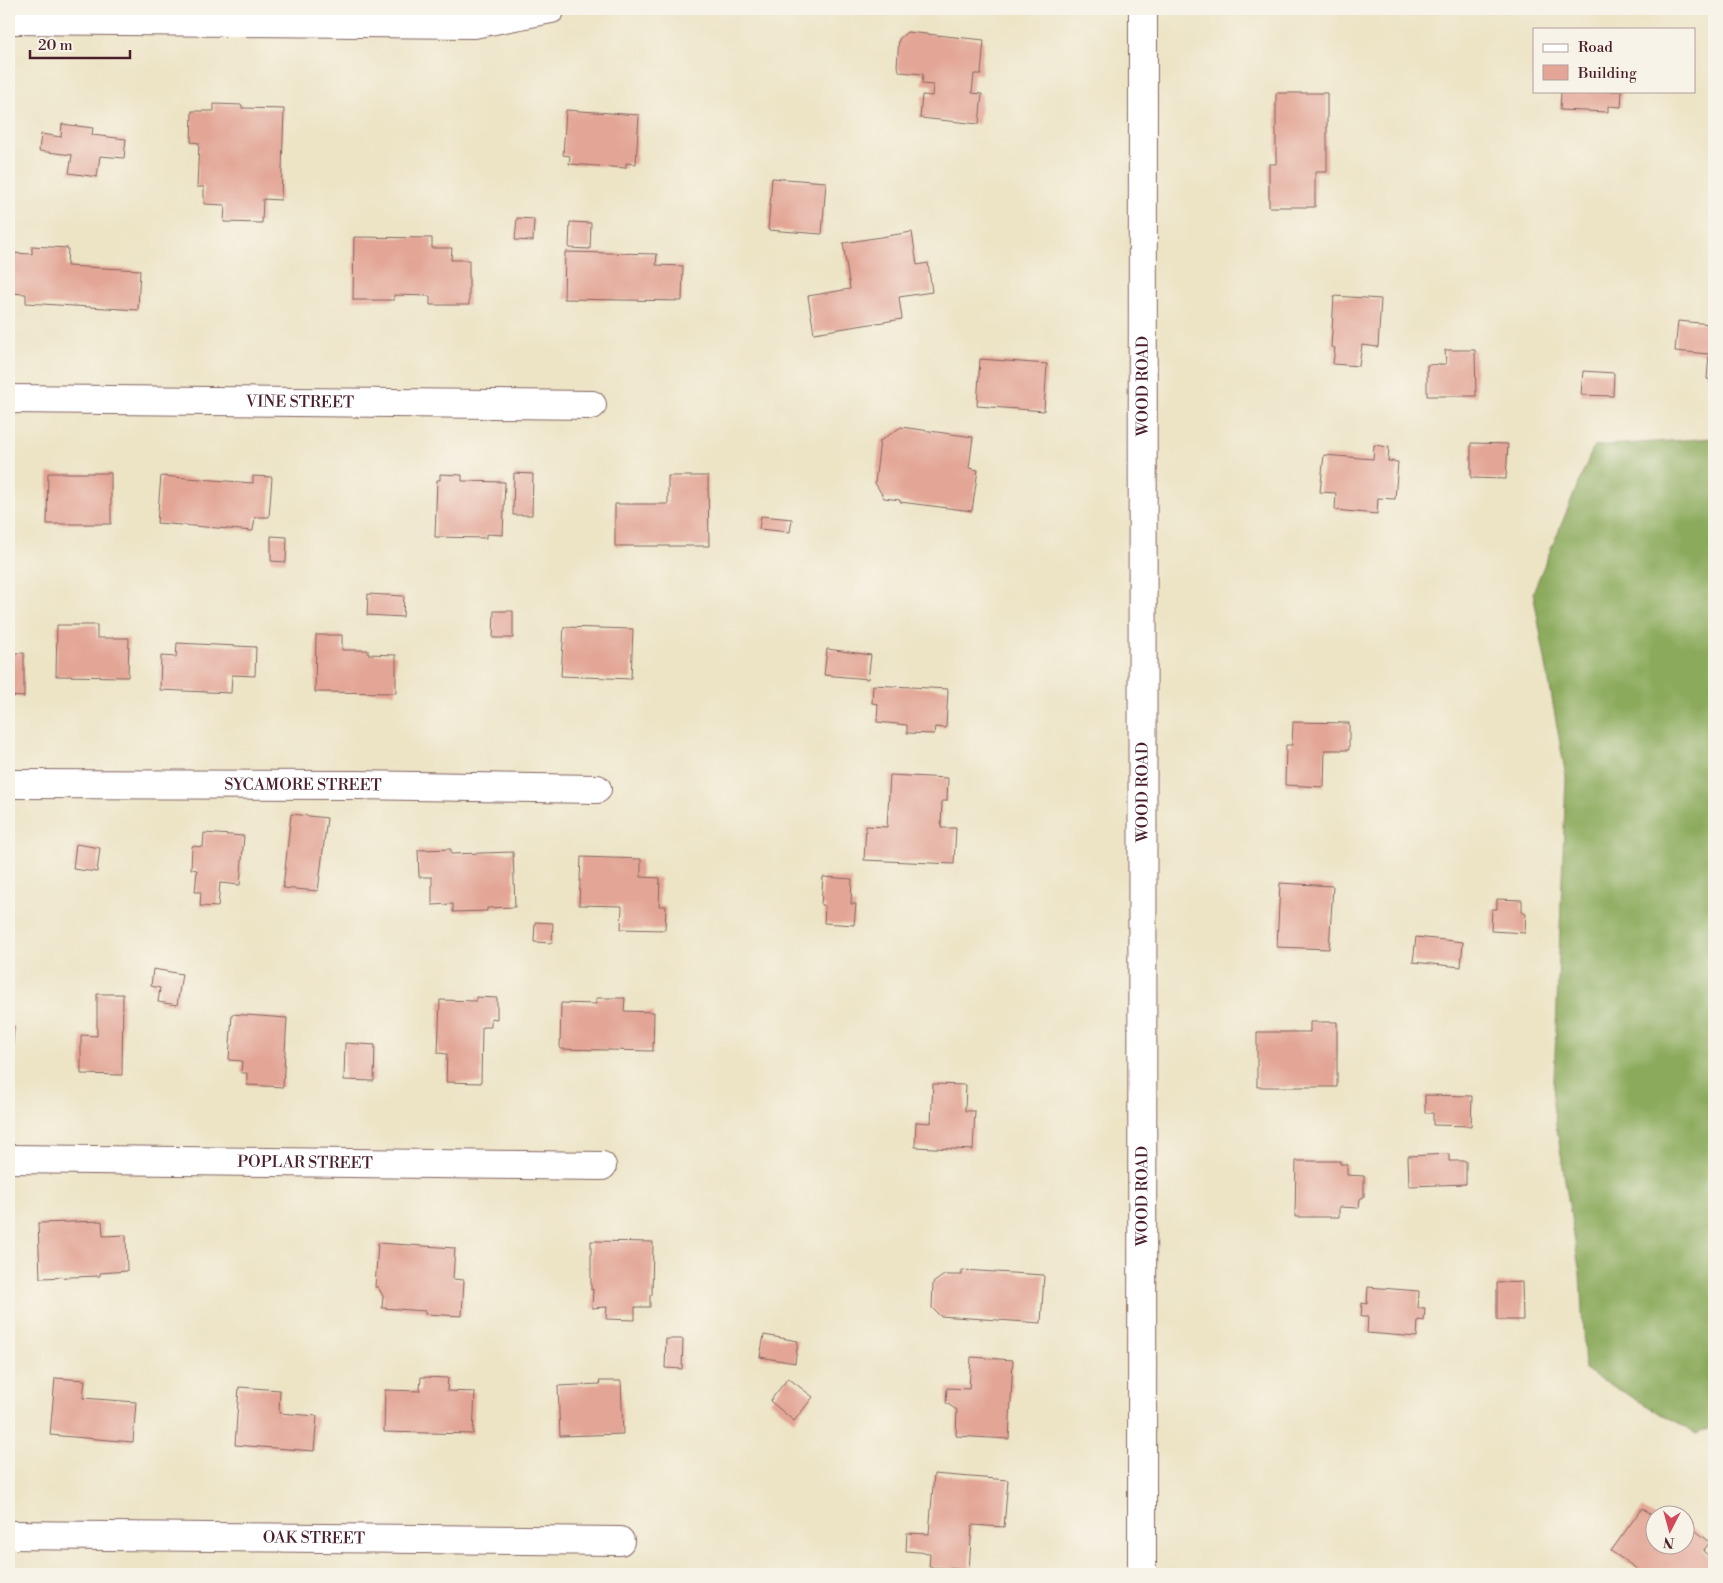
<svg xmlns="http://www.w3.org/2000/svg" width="1723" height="1583" viewBox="0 0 1723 1583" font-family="'Libre Bodoni',serif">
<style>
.forest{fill:#8baa5c;stroke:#6a6444}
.building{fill:#e3a696}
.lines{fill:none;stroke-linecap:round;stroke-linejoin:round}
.minor-casing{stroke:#836461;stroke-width:30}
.minor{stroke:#fff;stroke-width:28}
.labels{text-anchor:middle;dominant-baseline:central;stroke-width:5;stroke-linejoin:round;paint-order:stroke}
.street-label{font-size:16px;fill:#4a1f2b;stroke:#f7f3e8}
</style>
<rect width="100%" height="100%" fill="#f7f3e8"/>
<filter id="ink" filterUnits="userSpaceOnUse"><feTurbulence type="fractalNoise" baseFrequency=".02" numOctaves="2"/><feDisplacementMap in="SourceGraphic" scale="10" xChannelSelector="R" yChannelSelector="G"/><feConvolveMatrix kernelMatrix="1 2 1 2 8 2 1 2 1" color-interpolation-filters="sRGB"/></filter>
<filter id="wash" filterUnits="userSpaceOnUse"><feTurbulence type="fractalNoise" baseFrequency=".0096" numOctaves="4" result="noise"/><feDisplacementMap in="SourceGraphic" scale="20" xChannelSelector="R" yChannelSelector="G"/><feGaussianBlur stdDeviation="1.12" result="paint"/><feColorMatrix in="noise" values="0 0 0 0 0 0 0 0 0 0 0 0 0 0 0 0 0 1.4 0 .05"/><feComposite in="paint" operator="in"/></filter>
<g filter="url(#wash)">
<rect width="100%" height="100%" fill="#ede4c6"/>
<polygon class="forest" points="1714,438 1714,1427 1696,1434 1585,1370 1580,1274 1553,1105 1566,777 1533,592 1594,446"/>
<g id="blocks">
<g class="building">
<polygon points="907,32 984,40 981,74 974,74 972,93 982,94 979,124 920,118 922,95 932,96 933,85 922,84 923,74 900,72 897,66 899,39"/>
<polygon points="1561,91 1622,91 1621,107 1608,106 1608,112 1560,110"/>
<polygon points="1276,93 1327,93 1327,172 1315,172 1315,207 1269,207 1269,164 1276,164"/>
<polygon points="214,104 242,105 242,108 284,109 281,200 263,199 262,223 224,222 225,205 204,204 204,187 197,187 199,143 191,142 192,111 214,111"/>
<polygon points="566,110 639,115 636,164 626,163 626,168 569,164 570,156 563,155"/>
<polygon points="62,124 93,128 92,135 126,139 124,158 100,156 97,177 69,173 72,155 39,151 41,134 61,137"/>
<polygon points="772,178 826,182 822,234 768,230"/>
<polygon points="517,218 534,219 533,241 515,240"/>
<polygon points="570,222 591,223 590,249 569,248"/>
<polygon points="912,232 917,265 928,263 932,292 899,297 902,319 814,333 808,296 850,289 843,243"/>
<polygon points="354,237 432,238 432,248 452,248 451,260 469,260 469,305 430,305 430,296 394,295 394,300 353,300"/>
<polygon points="32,246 68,248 67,266 140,270 138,310 26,303 26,294 9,293 9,253 32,254"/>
<polygon points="565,252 657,254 656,265 683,266 682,301 564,299"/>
<polygon points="1334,296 1381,299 1378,347 1362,345 1359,366 1333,364 1335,348 1331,347"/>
<polygon points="1712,303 1714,303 1714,380 1707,379 1709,354 1675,351 1678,321 1711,324"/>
<polygon points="1445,350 1475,350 1476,396 1427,396 1427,365 1446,364"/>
<polygon points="980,359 1047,364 1044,411 977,406"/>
<polygon points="1583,371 1614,373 1613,396 1581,395"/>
<polygon points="901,427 973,437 969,468 978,470 972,511 900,502 900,500 884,498 875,483 880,441"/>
<polygon points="1471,443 1508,444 1506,479 1471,478"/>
<polygon points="1374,445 1389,447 1388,461 1398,462 1395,499 1378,498 1377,514 1335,510 1336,493 1320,492 1324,455 1373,459"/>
<polygon points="48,473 111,473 111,524 47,524"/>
<polygon points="514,473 533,474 532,515 513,515"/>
<polygon points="440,474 462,475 462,481 505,482 503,535 486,534 486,538 435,537 437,480 440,480"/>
<polygon points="161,476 253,483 253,476 272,477 269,517 255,517 253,531 157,523"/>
<polygon points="668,476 708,476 709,546 615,546 615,504 668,504"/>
<polygon points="761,516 792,519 790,532 759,529"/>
<polygon points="271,536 287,537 286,562 271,561"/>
<polygon points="368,594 404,596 403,617 367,615"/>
<polygon points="494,611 513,611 513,638 493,638"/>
<polygon points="57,625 97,625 97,638 129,638 128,677 56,676"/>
<polygon points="564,627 633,629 631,679 561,676"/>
<polygon points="316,635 342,635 342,650 368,650 368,654 396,655 396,693 315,692"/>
<polygon points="177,643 256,647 255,676 232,675 231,693 160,690 161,656 176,657"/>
<polygon points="827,649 871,655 868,679 824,675"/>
<polygon points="9,653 24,653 24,697 9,696"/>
<polygon points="873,685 948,689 946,728 935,727 934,734 907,733 907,725 877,722 878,704 872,703"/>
<polygon points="1293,722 1349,723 1349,750 1325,750 1324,787 1285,785 1286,745 1292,745"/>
<polygon points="890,775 948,778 947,801 942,801 941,828 956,828 954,864 864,860 866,826 887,827"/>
<polygon points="291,814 327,818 318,891 283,888"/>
<polygon points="204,833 244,836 240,885 220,883 218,907 200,906 201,892 195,892 197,870 191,869 192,846 203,847"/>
<polygon points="76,844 100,848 97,872 73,869"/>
<polygon points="451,849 451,854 513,852 515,907 487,908 487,911 453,912 453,904 432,905 432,877 419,877 418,850"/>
<polygon points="581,857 641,859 641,877 660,878 659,906 666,906 665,930 621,929 622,906 579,905"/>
<polygon points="823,877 852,879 851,904 856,904 854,925 824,923 825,906 821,905"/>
<polygon points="1280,883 1333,886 1329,949 1277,947"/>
<polygon points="1497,899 1522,900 1522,913 1526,913 1525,933 1491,931 1492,909 1497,909"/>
<polygon points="535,922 553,923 552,943 534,942"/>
<polygon points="1416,937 1463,942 1461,967 1413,962"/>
<polygon points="153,969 182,974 177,1005 158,1002 160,988 151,986"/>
<polygon points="97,994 123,994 122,1075 81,1074 81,1035 97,1036"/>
<polygon points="476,997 497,998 497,1019 491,1018 491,1027 482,1027 481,1083 446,1082 447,1054 438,1053 440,1000 476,1001"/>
<polygon points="596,998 625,998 624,1011 654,1012 653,1051 560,1049 561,1003 596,1004"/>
<polygon points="232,1014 287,1018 283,1087 247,1085 247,1073 241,1073 242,1061 229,1060"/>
<polygon points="1310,1022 1337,1022 1337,1087 1257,1087 1257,1032 1310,1032"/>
<polygon points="9,1026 14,1026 11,1072 9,1072"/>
<polygon points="345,1043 375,1045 374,1081 344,1080"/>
<polygon points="933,1084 966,1085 965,1111 975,1111 973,1150 915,1147 916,1122 931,1123"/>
<polygon points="1425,1095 1472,1096 1471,1126 1433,1125 1433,1113 1425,1113"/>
<polygon points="1449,1154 1449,1161 1466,1161 1466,1184 1409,1186 1408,1156"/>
<polygon points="1296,1161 1340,1161 1340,1164 1347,1164 1347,1175 1364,1176 1364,1196 1360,1199 1359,1208 1339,1207 1339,1217 1295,1217"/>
<polygon points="102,1221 103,1236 126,1235 127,1271 100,1273 100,1276 40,1278 38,1223"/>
<polygon points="591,1241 653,1242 652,1295 650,1295 650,1307 635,1307 635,1320 606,1319 607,1307 592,1308 593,1289 591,1290"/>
<polygon points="378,1243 455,1248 453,1279 464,1280 462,1316 425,1314 425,1311 382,1308 383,1296 378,1287 375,1287"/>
<polygon points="962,1270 1044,1275 1041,1323 940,1316 932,1308 933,1283 944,1275 962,1275"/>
<polygon points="1522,1282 1523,1320 1497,1320 1497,1283"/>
<polygon points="1368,1287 1419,1291 1418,1308 1425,1308 1424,1321 1418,1320 1417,1337 1367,1333 1368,1317 1361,1317 1362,1303 1367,1304"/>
<polygon points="764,1335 798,1341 795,1363 760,1357"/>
<polygon points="666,1339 683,1339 682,1369 665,1368"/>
<polygon points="971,1357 1013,1360 1009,1439 956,1436 957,1410 946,1403 947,1388 969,1389"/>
<polygon points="421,1377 448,1378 447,1391 475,1392 473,1434 384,1432 385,1390 420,1391"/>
<polygon points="55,1378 85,1380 83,1398 136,1402 133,1442 50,1435"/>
<polygon points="788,1378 813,1397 794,1421 770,1401"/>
<polygon points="599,1381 621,1381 623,1434 560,1436 558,1386 600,1384"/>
<polygon points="239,1387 280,1390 279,1413 317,1416 314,1451 235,1445"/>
<polygon points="934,1474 1008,1480 1004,1527 972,1525 969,1570 929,1567 930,1553 906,1551 907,1533 929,1534"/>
<polygon points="1642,1508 1656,1518 1656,1546 1686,1546 1686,1535 1691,1527 1710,1542 1703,1551 1714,1560 1714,1574 1644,1574 1611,1551"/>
</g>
</g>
</g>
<g filter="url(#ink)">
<use href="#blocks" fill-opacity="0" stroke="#836461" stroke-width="1"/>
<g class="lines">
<g class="minor-casing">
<g id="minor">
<polyline points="9,20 474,24 551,9"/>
<path id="s1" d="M9,399L592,405"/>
<path id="s2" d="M9,784L356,785L597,789"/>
<path id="s3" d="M9,1159L602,1166"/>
<path id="s4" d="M9,1535L620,1541"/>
<path id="s5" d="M1142,1574L1143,9"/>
</g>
</g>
<use href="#minor" class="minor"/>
</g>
</g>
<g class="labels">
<g class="street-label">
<text stroke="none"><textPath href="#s5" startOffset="1188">WOOD ROAD</textPath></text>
<text stroke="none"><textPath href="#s1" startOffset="291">VINE STREET</textPath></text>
<text stroke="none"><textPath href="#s2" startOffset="294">SYCAMORE STREET</textPath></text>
<text stroke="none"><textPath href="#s5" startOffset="782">WOOD ROAD</textPath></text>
<text stroke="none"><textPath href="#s3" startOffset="296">POPLAR STREET</textPath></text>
<text stroke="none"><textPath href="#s5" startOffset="378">WOOD ROAD</textPath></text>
<text stroke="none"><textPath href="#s4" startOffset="305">OAK STREET</textPath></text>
</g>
</g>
<rect width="1723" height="1583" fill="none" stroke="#f7f3e8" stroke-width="30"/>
<rect x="1533" y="28" width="162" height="65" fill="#f7f3e8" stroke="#b29e9c"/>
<rect x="1543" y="44" width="25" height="8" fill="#ffffff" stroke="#b29e9c"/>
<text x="1578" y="52" font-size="15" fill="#4a1f2b">Road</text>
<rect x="1543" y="65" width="25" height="15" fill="#e3a696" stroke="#b29e9c"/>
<text x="1578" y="78" font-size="15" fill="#4a1f2b">Building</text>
<g transform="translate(1670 1530) rotate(186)"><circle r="24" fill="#f7f3e8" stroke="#b29e9c"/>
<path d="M0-4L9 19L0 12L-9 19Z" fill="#d1495b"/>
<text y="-8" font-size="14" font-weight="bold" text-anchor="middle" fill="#4a1f2b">N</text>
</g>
<path d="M30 50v8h100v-8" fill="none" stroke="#4a1f2b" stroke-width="2.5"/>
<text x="38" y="50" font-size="15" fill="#4a1f2b" stroke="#f7f3e8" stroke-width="4" paint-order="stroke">20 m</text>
</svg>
